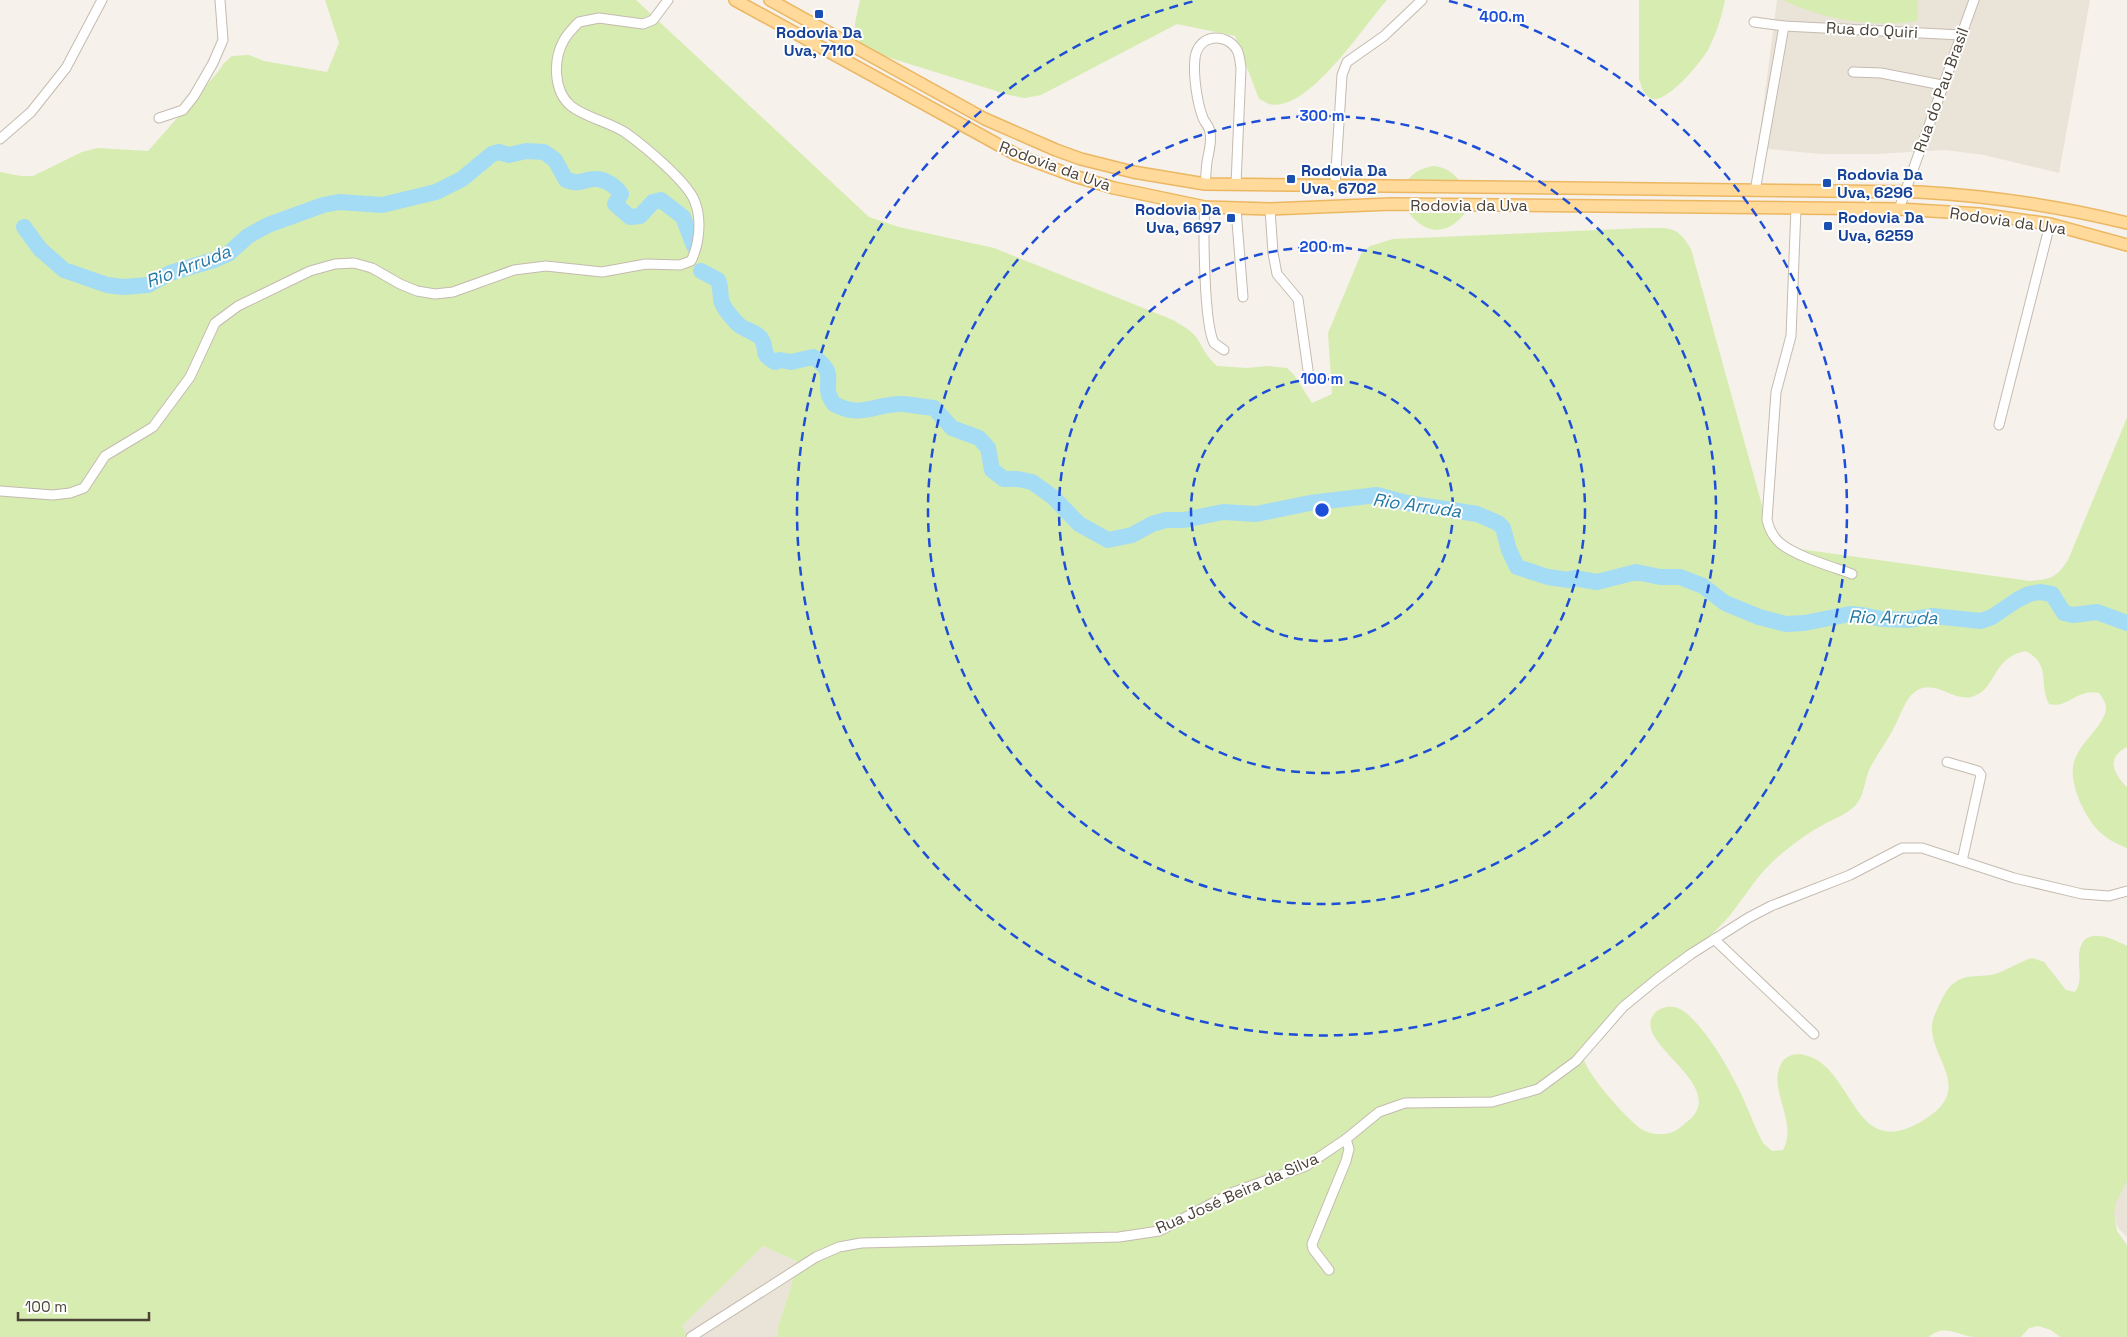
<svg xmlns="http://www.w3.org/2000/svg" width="2127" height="1337" viewBox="0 0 2127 1337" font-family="'Space Grotesk',sans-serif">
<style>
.residential{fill:#eae3d8}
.green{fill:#d7ecb1}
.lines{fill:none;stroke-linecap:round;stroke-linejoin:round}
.river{stroke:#a4dbf5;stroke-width:16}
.minor-casing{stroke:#c5bbaf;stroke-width:11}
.major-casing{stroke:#ecb763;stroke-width:14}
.minor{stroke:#fff;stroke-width:9}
.major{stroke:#ffda9a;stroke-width:11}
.ring{fill:none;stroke:#1d4ed8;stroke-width:2.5;stroke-dasharray:9 6}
.transit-dot{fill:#1a4fb4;stroke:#fff;stroke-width:2}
.labels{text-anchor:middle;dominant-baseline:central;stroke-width:4;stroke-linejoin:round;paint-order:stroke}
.street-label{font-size:16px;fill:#4b4237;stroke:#fff}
.transit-label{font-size:16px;font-weight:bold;fill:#164399;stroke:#fff;text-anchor:start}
.water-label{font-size:18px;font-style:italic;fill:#257aa5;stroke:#fff}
.centre{fill:#1d4ed8;stroke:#fff;stroke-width:2.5}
.ring-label{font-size:15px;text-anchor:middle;font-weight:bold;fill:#1d4ed8;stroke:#fff;stroke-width:4;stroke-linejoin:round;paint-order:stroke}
</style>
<rect width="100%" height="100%" fill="#f6f1ea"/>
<g class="residential">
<polygon points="1777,0 2090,0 2059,173 1984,155 1945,150 1876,154 1822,154 1758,148"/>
<polygon points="2127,1170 2127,1237 2118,1228 2111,1208"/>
<polygon points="763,1246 796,1261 791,1286 778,1327 778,1337 688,1337 682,1326"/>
</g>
<g class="green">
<path d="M325,0H636L869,217L899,227L994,248L1173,320C1181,325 1190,329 1196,337C1204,349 1205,355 1217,366L1247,368L1267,366L1287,368L1294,375L1312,403L1332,394L1328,333L1361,254L1370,246L1393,239L1644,228C1670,228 1677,225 1691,249L1768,527L1792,548L2030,581C2051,579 2056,578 2068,560L2127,418V747C2106,757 2113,774 2127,787V848C2116,844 2102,836 2095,827C2082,811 2067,779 2075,759C2082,741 2098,731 2105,714C2108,705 2104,700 2099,693C2077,688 2068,709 2049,704C2038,682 2052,666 2026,651C1992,657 1997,688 1974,696C1955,704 1936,678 1916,691C1904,699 1899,721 1891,733C1885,744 1877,755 1871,766C1865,777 1865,792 1858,802C1850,814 1832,819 1821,826C1808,833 1796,842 1785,851C1759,871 1750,890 1731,914C1717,931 1699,945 1682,958C1663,973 1645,989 1626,1004C1615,1013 1603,1023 1594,1034C1588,1041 1582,1050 1584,1059C1586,1073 1630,1123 1643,1130C1652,1135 1661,1135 1670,1133C1677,1131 1682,1126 1688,1121C1731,1085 1630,1043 1654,1014C1659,1008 1667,1006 1674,1007C1694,1010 1724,1060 1733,1078C1745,1099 1752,1122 1763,1143L1772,1151L1783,1150C1799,1121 1766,1090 1782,1062C1785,1057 1793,1054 1798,1054C1857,1058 1849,1174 1931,1115C1969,1087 1934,1061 1932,1030C1931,1021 1937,1009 1941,1001C1944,995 1948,987 1954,983C1965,974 1978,977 1991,975C2005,972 2018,962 2032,958L2044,962L2066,990L2075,992C2082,981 2079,973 2079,961C2078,925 2106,935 2127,946V1181L2116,1202L2114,1214L2117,1231L2127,1245V1337H2060L2051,1330L2038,1326L2029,1328L2021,1337C2006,1337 1989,1337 1974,1337C1959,1336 1944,1323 1929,1337H778V1327L791,1286L796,1261L763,1246L682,1326L688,1337H0V172L21,176H33L82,152L97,148L148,151L218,72L224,63L232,56L249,55L264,61L327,72L339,43Z"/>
<path d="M860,0H1387C1364,25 1308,114 1269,104C1266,103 1262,100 1259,99L1235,36L1177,24L1041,95L1024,98L1009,95L871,52C848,35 855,25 860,0Z"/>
<path d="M1639,0H1725C1722,16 1716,34 1709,48C1703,60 1665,107 1650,98C1643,94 1641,86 1639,78Z"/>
<path d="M1783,0H1918L1917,21C1871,28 1825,20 1783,0Z"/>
<path d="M1434,166C1447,168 1453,172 1461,183L1406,182C1414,172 1421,168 1434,166Z"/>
<path d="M1409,213H1465C1447,236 1426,235 1409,213Z"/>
</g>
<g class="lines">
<g class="river">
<path d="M24,227L40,249L64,270L107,285L123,287L148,285L170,273L214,260L228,254L248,236L268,225L323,205L339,202L382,205L436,192L462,179L492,154L499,152L509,155L526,151L544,152L555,160L566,180C582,185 581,180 594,179C604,178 616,186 621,194L615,204L630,217L640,216L653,202L661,200L683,217L694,246"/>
<path d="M701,271L718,280C721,287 720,292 721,299C722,307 734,320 739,325C746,331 758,332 762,340C768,351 760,354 775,362L780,360L791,362L813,357C842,376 818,383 834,404C861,419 876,403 903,404C913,405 924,407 934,408L952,428L979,438L988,448L992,470L1004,479H1018L1032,482L1053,497L1079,524L1108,540L1132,535L1152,524L1166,520H1184L1223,512L1256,514L1310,503L1377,495L1407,503L1477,514L1498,523L1503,528L1509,550L1517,567L1548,577L1569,580L1574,578L1597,582L1636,572L1660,577H1680L1703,586L1725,603L1759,617L1786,624L1804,623L1850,614L1862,615L1882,619L1908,620L1933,616L1981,621L1992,617L2017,600L2029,594L2040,592L2052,594L2064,613L2073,615L2097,612L2127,623"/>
</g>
<g class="minor-casing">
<g id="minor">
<polyline points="1754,22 1784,26 1961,35"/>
<polyline points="1853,72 1881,73 1942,85"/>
<polyline points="159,118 183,110 194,96 213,63 223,40 220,0"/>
<polyline points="0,139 31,112 66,68 102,0"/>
<path d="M1205,184C1206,177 1206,169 1207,162C1209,151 1212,142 1210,132C1209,126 1205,123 1203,118C1197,103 1193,74 1195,58C1198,35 1225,31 1237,50C1240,56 1240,62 1241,68L1236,184"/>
<polyline points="1335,186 1342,75 1347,62 1384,36 1422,0"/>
<polyline points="1755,191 1784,26"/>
<path d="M1205,207C1203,230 1204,324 1214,343L1224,350"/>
<path d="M1796,208L1791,336L1776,392L1767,520C1769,528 1773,537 1780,543C1795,556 1833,567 1852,574"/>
<polyline points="1236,209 1243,297"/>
<polyline points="1270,209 1273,253 1277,274 1298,299 1308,370"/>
<polyline points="1899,209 1974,0"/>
<polyline points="1999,425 2050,224"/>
<path d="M0,491L53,495L70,493L84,488L105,456L153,427L190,377L215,323L238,306L310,271L335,264L354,263L372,268L400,284L417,291L435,294L453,292L514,270L546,266L602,272L646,264L680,265L691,261C699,245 702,220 695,202C688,182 644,146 626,133C610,122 586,118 571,106C553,91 553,59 564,40C568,33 574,27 579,22L599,18L643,24L653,20L668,0"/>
<polyline points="1947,762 1978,771 1981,775 1962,861"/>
<polyline points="1714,939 1814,1034"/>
<polyline points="1329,1270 1313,1249 1312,1244 1346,1161 1349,1149 1346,1139"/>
<polyline points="691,1337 816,1257 839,1247 861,1243 1119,1237 1159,1231 1234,1192 1306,1166 1346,1139 1379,1112 1405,1103 1492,1102 1538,1089 1576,1061 1623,1007 1657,979 1691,954 1748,918 1771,906 1850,875 1902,848 1922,848 2014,878 2082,894 2109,896 2127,891"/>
</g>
</g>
<g class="major-casing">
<g id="major">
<polyline points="735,0 1017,155 1074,176 1114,188 1205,207 1270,209 1391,204 1899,209 1980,214 2050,224 2127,245"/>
<path d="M770,0L985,119L1056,150L1081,159L1133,172L1205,184L1919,192C1990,196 2059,206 2127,223"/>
</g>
</g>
<use href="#minor" class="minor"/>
<use href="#major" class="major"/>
</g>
<g class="ring">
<circle cx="1322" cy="510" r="131"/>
<circle cx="1322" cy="510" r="263"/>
<circle cx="1322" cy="510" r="394"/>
<path d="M1449 1A525 525 0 1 1 1195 1"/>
</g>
<g class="transit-dot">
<rect x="814" y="9" width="10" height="10" rx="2.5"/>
<rect x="1286" y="174" width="10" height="10" rx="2.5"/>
<rect x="1822" y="178" width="10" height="10" rx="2.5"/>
<rect x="1226" y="213" width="10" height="10" rx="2.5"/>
<rect x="1823" y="221" width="10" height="10" rx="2.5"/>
</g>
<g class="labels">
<g class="street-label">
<text transform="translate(1872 30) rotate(3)">Rua do Quiri</text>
<text transform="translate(1941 90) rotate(-70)">Rua do Pau Brasil</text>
<text transform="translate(1055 166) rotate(20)">Rodovia da Uva</text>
<text x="1469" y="205">Rodovia da Uva</text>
<text transform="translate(2008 221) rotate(8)">Rodovia da Uva</text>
<text transform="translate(1237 1193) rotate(-24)">Rua José Beira da Silva</text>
</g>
<g class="transit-label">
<text x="819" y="32" text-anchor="middle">Rodovia Da<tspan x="819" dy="18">Uva, 7110</tspan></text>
<text x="1301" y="170">Rodovia Da<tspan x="1301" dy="18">Uva, 6702</tspan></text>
<text x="1837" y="174">Rodovia Da<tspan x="1837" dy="18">Uva, 6296</tspan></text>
<text x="1221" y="209" text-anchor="end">Rodovia Da<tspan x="1221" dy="18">Uva, 6697</tspan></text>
<text x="1838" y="217">Rodovia Da<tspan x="1838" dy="18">Uva, 6259</tspan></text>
</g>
<g class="water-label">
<text transform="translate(188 266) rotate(-21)">Rio Arruda</text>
<text transform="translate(1417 505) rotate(8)">Rio Arruda</text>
<text transform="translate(1893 617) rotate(1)">Rio Arruda</text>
</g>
</g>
<circle cx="1322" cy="510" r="8" class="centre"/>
<g class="ring-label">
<text x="1502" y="22">400 m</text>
<text x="1322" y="121">300 m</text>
<text x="1322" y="252">200 m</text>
<text x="1322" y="384">100 m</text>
</g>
<path d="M18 1312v8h131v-8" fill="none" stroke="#4b4237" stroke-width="2.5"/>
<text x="25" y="1312" font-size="15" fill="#4b4237" stroke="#ffffff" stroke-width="4" paint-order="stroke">100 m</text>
</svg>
